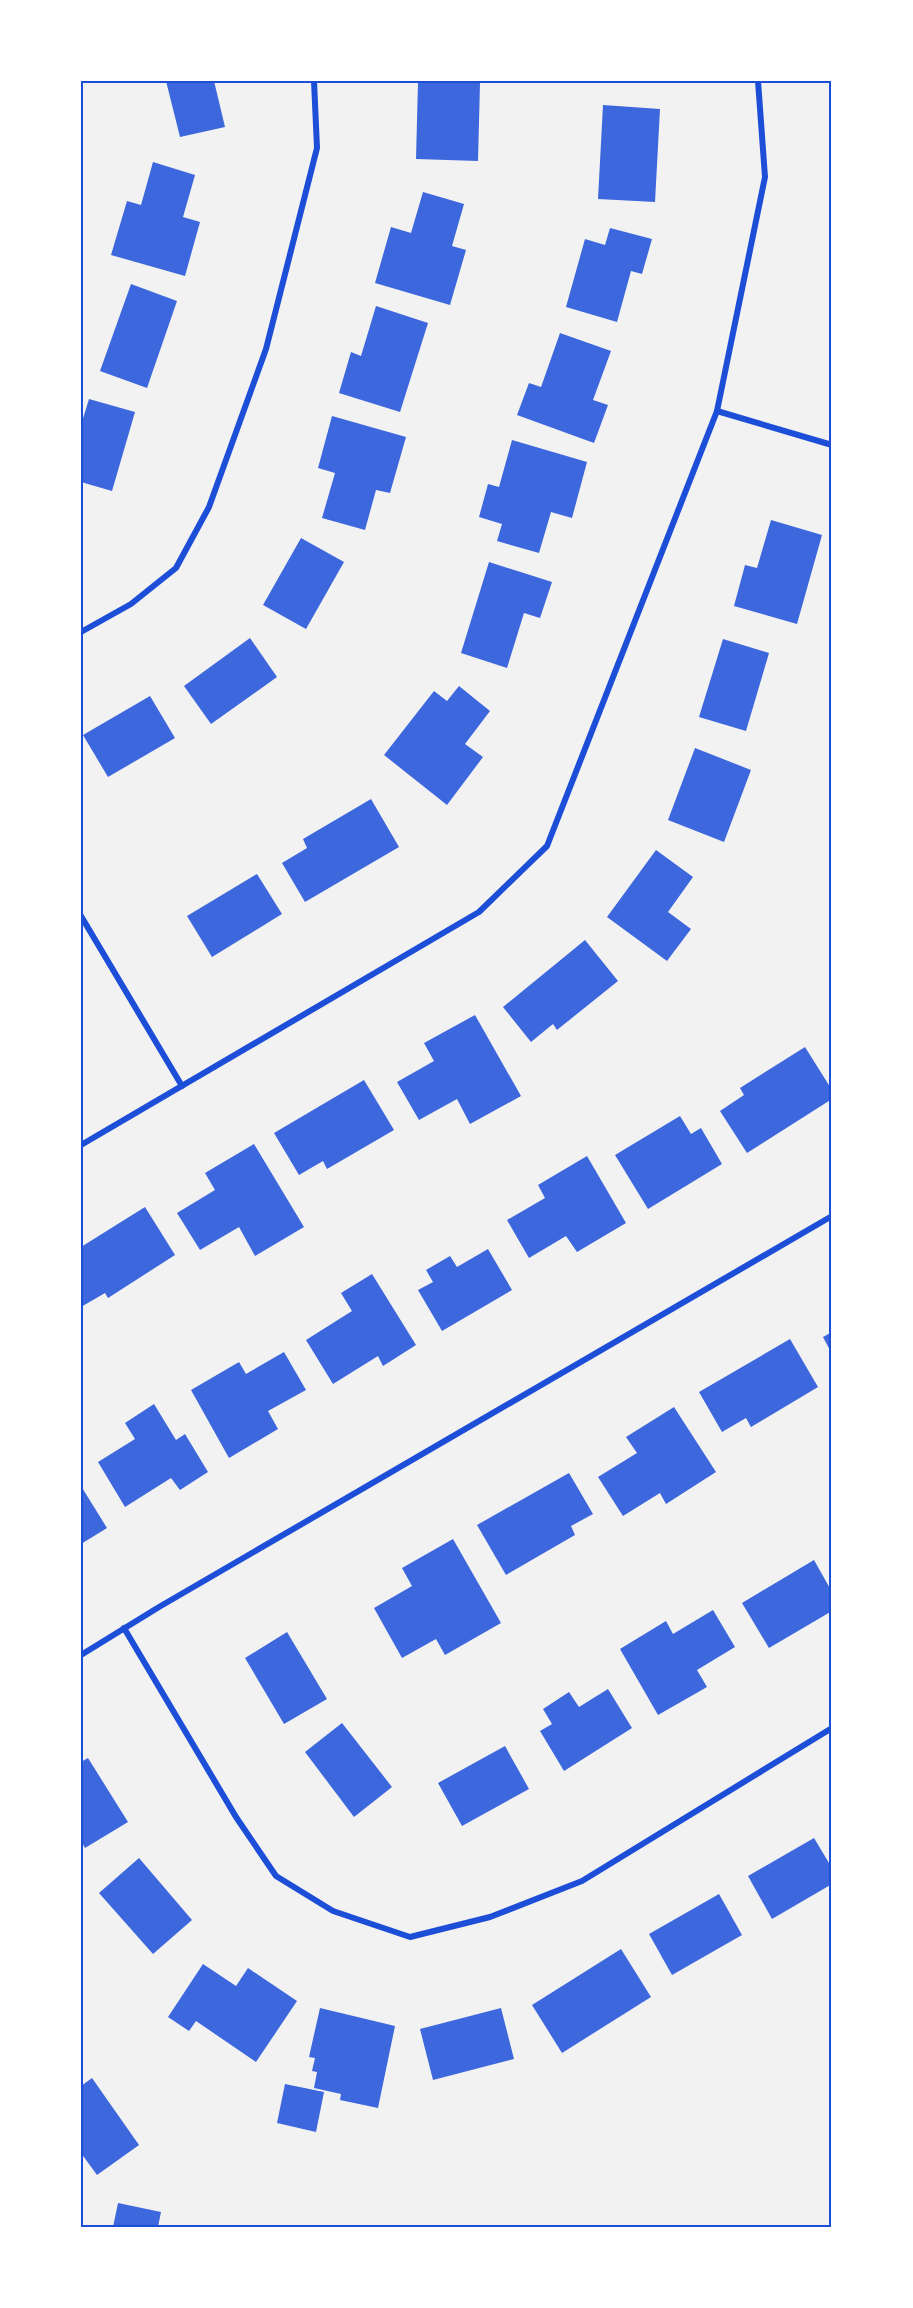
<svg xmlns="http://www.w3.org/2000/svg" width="913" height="2308" viewBox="0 0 913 2308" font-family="'Golos Text',sans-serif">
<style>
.building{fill:#3d67dc}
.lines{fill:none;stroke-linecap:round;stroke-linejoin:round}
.minor{stroke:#1d4ed8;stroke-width:6}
.neatline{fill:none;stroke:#1d4ed8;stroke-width:2}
</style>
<rect width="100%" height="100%" fill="#f2f2f2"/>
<g class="building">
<polygon points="166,81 214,81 225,127 180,137"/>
<polygon points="418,82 480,83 478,161 416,159"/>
<polygon points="603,105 660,109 655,202 598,199"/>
<polygon points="153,162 195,175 183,217 200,222 185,276 111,255 127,201 141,205"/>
<polygon points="423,192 464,204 452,246 466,250 450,305 375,283 391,227 411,233"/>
<polygon points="610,228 652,239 642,274 631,271 617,322 566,307 585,239 605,245"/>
<polygon points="131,284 177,301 147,388 100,371"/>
<polygon points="376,306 428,323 400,412 339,393 351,352 361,356"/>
<polygon points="560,333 611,351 593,400 608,405 594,443 517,415 529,383 541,387"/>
<polygon points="89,399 135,412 112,491 81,482 81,425"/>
<polygon points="332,416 406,437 390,493 376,490 365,530 322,518 335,473 318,468"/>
<polygon points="512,440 587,462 572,518 551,512 539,553 497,541 502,524 479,517 488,484 499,487"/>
<polygon points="771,520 822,535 797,624 734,606 745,565 757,568"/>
<polygon points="301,538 344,562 306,629 263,605"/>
<polygon points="489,562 552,582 540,618 524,613 507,668 461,653"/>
<polygon points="250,638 277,677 211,724 184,686"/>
<polygon points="723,639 769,653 746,731 699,717"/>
<polygon points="459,686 490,711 465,744 483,757 447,805 384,755 434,691 447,701"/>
<polygon points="150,696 175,738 108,777 83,735"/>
<polygon points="695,748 751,770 724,842 668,820"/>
<polygon points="371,799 399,847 305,902 282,863 307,848 303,839"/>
<polygon points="656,850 693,877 668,912 691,929 667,961 607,917"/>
<polygon points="257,874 282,914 212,957 187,916"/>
<polygon points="585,940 618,981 557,1030 553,1024 531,1042 503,1007"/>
<polygon points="475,1015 521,1096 470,1124 457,1099 419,1120 397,1082 434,1061 424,1043"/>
<polygon points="805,1047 832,1090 832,1099 747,1153 720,1111 744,1095 740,1088"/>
<polygon points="364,1080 394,1130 327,1169 323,1161 299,1175 274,1133"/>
<polygon points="680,1116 691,1134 701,1128 722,1164 648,1209 615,1155"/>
<polygon points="254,1144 304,1227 255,1256 239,1227 200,1250 177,1213 215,1190 205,1173"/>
<polygon points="587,1156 626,1223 577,1252 566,1236 529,1258 507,1220 545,1198 538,1185"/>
<polygon points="145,1207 175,1255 108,1298 105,1293 81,1307 81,1247"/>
<polygon points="488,1249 512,1290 442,1331 418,1290 433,1282 426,1270 450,1256 457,1267"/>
<polygon points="372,1274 416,1345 383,1366 378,1356 333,1384 306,1340 352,1311 341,1293"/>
<polygon points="832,1332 832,1354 823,1337"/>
<polygon points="790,1339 818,1387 751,1427 746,1418 722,1432 699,1392"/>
<polygon points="284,1352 306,1390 268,1411 278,1429 229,1458 191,1390 239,1362 246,1374"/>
<polygon points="154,1404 176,1440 185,1434 208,1472 180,1490 171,1478 125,1507 98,1462 135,1439 125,1423"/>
<polygon points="674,1407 716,1472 666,1504 660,1493 623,1516 598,1477 637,1453 626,1437"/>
<polygon points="569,1473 593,1514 571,1526 575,1535 506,1575 477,1525"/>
<polygon points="81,1486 107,1528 81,1544"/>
<polygon points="453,1539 501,1623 445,1655 436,1639 402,1658 374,1608 412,1586 402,1568"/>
<polygon points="814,1560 832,1592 832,1611 769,1648 742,1603"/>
<polygon points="713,1610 735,1647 697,1670 707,1687 658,1715 620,1649 666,1621 673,1634"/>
<polygon points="287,1632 327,1699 284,1724 245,1658"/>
<polygon points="608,1689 632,1728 564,1771 540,1731 552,1724 543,1709 569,1692 579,1707"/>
<polygon points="342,1723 392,1787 354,1817 305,1752"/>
<polygon points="505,1746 529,1789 462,1826 438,1783"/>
<polygon points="88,1758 128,1822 85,1848 81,1841 81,1762"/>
<polygon points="814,1838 832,1868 832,1884 772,1919 748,1876"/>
<polygon points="139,1858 192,1920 153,1954 99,1893"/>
<polygon points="719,1894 742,1935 672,1975 649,1934"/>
<polygon points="621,1949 651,1997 562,2053 532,2005"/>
<polygon points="203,1964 236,1986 248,1968 297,2001 256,2062 196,2021 189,2031 168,2017"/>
<polygon points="320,2008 395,2026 378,2108 340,2100 341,2094 314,2088 317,2072 312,2071 315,2058 309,2057"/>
<polygon points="501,2008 514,2059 433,2080 420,2029"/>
<polygon points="92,2078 139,2145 97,2175 81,2153 81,2086"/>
<polygon points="285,2084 324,2092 316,2132 277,2123"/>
<polygon points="118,2203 161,2212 158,2227 113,2227"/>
</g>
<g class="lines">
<g class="minor">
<polyline points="717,411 832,445"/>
<polyline points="81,632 131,604 176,568 209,507 266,349 317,148 314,81"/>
<polyline points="81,916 182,1086"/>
<polyline points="81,1145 479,912 547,846 717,411 765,177 758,81"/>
<polyline points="124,1628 236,1817 276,1876 333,1911 410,1937 490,1917 582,1881 832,1728"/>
<polyline points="81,1655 159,1607 832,1216"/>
</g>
</g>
<rect width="913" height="2308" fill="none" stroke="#ffffff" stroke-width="165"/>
<rect x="82" y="82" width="748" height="2144" class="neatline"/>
</svg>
